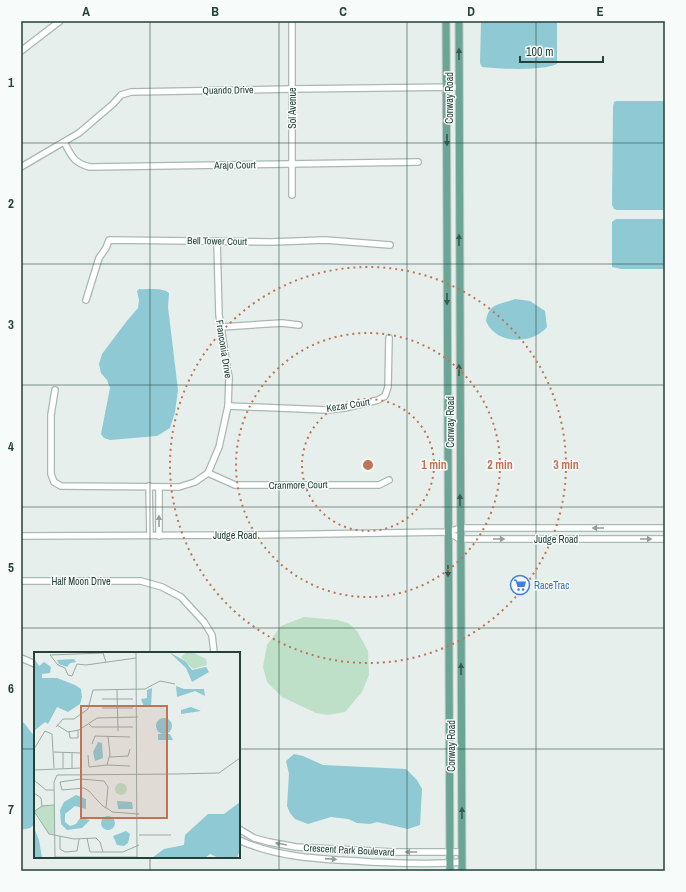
<svg xmlns="http://www.w3.org/2000/svg" width="686" height="892" viewBox="0 0 686 892" font-family="'Archivo Narrow',sans-serif">
<style>
.green{fill:#bfe0c8}
.water{fill:#8ec9d4}
.lines{fill:none;stroke-linecap:round;stroke-linejoin:round}
.minor-casing{stroke:#a8b8b2;stroke-width:8}
.major-casing{stroke:#c2cac8;stroke-width:9}
.minor{stroke:#fff;stroke-width:5.5}
.major{stroke:#6aa596;stroke-width:7}
.oneway{fill:#365b51}
.oneway2{fill:#92a09c}
.grid{fill:none;stroke:#24423a;stroke-width:1;stroke-opacity:0.55}
.ring{fill:none;stroke:#c07456;stroke-width:2;stroke-dasharray:2 4}
.labels{text-anchor:middle;dominant-baseline:central;stroke-width:3;stroke-linejoin:round;paint-order:stroke}
.street-label{font-size:10px;fill:#24423a;stroke:#f7fbf9}
.shop-label{font-size:10px;fill:#366cbe;stroke:#f7fbf9;text-anchor:start}
.inset-road{fill:none;stroke:#98aaa4;stroke-width:1}
.view{fill:#c07456;fill-opacity:0.15;stroke:#c07456;stroke-width:2}
.inset-edge{fill:none;stroke:#24423a;stroke-width:2}
.centre{fill:#c07456;stroke:#f7fbf9;stroke-width:2}
.ring-label{font-size:12px;text-anchor:middle;font-weight:bold;fill:#c07456;stroke:#f7fbf9;stroke-width:3;stroke-linejoin:round;paint-order:stroke}
.neatline{fill:none;stroke:#24423a;stroke-width:1.5}
.grid-label{font-size:13px;text-anchor:middle;font-weight:bold;fill:#24423a}
</style>
<rect width="100%" height="100%" fill="#e6efeb"/>
<polygon class="green" points="304,617 337,620 348,623 357,631 368,651 369,675 362,692 345,712 328,715 316,713 282,697 267,682 263,667 267,645 281,626"/>
<g class="water">
<path d="M482,21H557V64C542,71 499,69 482,67L480,63L481,22Z"/>
<polygon points="617,101 665,101 665,210 617,210 614,209 612,205 613,107 614,102"/>
<polygon points="616,219 665,219 665,269 621,269 612,267 612,222"/>
<path d="M139,289C148,290 161,287 169,293L168,307L178,390L175,412L170,428L157,436L110,440L104,438L101,434L110,388L107,380L101,373L99,364L102,354L126,322L138,308L139,300L137,291Z"/>
<path d="M515,299L530,301L545,311L547,327C532,345 496,345 486,321C489,302 501,305 515,299Z"/>
<polygon points="21,721 24,723 35,737 35,824 30,828 21,830"/>
<polygon points="294,754 303,756 323,765 406,769 417,780 422,789 420,825 408,829 377,822 370,824 357,823 348,819 331,817 308,824 295,819 290,813 287,806 289,774 286,761"/>
</g>
<g class="lines">
<g class="minor-casing">
<g id="minor">
<polyline points="292,21 292,195"/>
<polyline points="21,51 60,21"/>
<path d="M64,142C72,157 74,163 90,167L418,162"/>
<polyline points="21,167 79,133 113,104 121,95 131,92 292,89 459,87"/>
<polyline points="86,300 99,258 106,248 109,240 271,242 325,240 390,245"/>
<polyline points="221,327 282,323 299,325"/>
<polyline points="55,390 51,415 51,474 54,482 61,486 179,487 195,482 208,473 219,447 228,406 229,378 219,315 217,241"/>
<polyline points="228,406 327,410 345,408 378,400 385,396 388,387 389,338"/>
<polyline points="208,473 235,485 379,485 389,480"/>
<polyline points="149,486 150,535"/>
<polyline points="159,487 159,536"/>
<polyline points="448,532 460,539 665,539"/>
<polyline points="21,536 250,535 448,532 460,528 665,528"/>
<polyline points="21,581 141,581 162,587 181,597 204,622 212,635 214,653"/>
<polyline points="21,658 35,664"/>
<polyline points="239,829 254,838 269,842 296,847 392,852 462,852"/>
<path d="M239,840C280,859 327,859 371,862C401,863 432,865 462,862"/>
</g>
</g>
<g class="major-casing">
<g id="major">
<polyline points="446,21 450,871"/>
<polyline points="459,21 462,871"/>
</g>
</g>
<use href="#minor" class="minor"/>
<use href="#major" class="major"/>
</g>
<defs><path id="oneway-solid" d="M-6-.8H1V-3.2L6.5 0L1 3.2V.8H-6Z"/></defs>
<g class="oneway">
<use href="#oneway-solid" transform="translate(459 54) rotate(-90)"/>
<use href="#oneway-solid" transform="translate(447 140) rotate(90)"/>
<use href="#oneway-solid" transform="translate(459 240) rotate(-90)"/>
<use href="#oneway-solid" transform="translate(447 299) rotate(90)"/>
<use href="#oneway-solid" transform="translate(459 370) rotate(-90)"/>
<use href="#oneway-solid" transform="translate(460 500) rotate(-90)"/>
<use href="#oneway-solid" transform="translate(448 571) rotate(90)"/>
<use href="#oneway-solid" transform="translate(461 669) rotate(-90)"/>
<use href="#oneway-solid" transform="translate(462 813) rotate(-90)"/>
</g>
<g class="oneway2">
<use href="#oneway-solid" transform="translate(159 521) rotate(-90)"/>
<use href="#oneway-solid" transform="translate(598 528) rotate(180)"/>
<use href="#oneway-solid" transform="translate(499 539)"/>
<use href="#oneway-solid" transform="translate(646 539)"/>
<use href="#oneway-solid" transform="translate(281 844) rotate(-170)"/>
<use href="#oneway-solid" transform="translate(411 852) rotate(-180)"/>
<use href="#oneway-solid" transform="translate(331 859) rotate(4)"/>
</g>
<path class="grid" d="M150,21V653M279,21V871M407,21V871M536,21V871M21,143H665M21,264H665M21,385H665M21,507H665M21,628H665M21,749H35M239,749H665M150,857V871"/>
<g class="ring">
<circle cx="368" cy="465" r="66"/>
<circle cx="368" cy="465" r="132"/>
<circle cx="368" cy="465" r="198"/>
</g>
<defs>
<g id="supermarket-ring" transform="scale(1)"><circle r="9.5" fill="#f7fbf9" stroke="#3f7fe0" stroke-width="1.5"/><path d="M-6-5.5h2.5l.6 2H6L4.5 2H-2.5L-4.4-4H-6ZM-1.5 3.2a1.3 1.3 0 1 0 .1 0ZM3 3.2a1.3 1.3 0 1 0 .1 0Z" fill="#3f7fe0"/></g>
</defs>
<g fill-rule="evenodd">
<use href="#supermarket-ring" x="520" y="585"/>
</g>
<g class="labels">
<g class="street-label">
<text transform="translate(228 90) rotate(-1)">Quando Drive</text>
<text transform="translate(449 98) rotate(-90)">Conway Road</text>
<text transform="translate(292 108) rotate(-90)">Sol Avenue</text>
<text transform="translate(235 165) rotate(-1)">Arajo Court</text>
<text transform="translate(217 241) rotate(1)">Bell Tower Court</text>
<text transform="translate(224 349) rotate(81)">Franconia Drive</text>
<text transform="translate(348 405) rotate(-9)">Kezar Court</text>
<text transform="translate(450 422) rotate(-90)">Conway Road</text>
<text transform="translate(298 485) rotate(-1)">Cranmore Court</text>
<text x="235" y="535">Judge Road</text>
<text x="556" y="539">Judge Road</text>
<text x="81" y="581">Half Moon Drive</text>
<text transform="translate(451 746) rotate(-90)">Conway Road</text>
<text transform="translate(349 850) rotate(3)">Crescent Park Boulevard</text>
</g>
<g class="shop-label">
<text x="534" y="585">RaceTrac</text>
</g>
</g>
<g transform="translate(34 652)">
<rect width="206" height="206" fill="#e6efeb"/>
<path d="M153,0L160,1L172,7L173,13L159,17L147,5ZM81 137a6 6 0 1 1 12 0a6 6 0 1 1-12 0ZM8,154H20V182H15L3,162L0,164V159Z" fill="#bfe0c8"/>
<path d="M135,0L151,9L158,18L172,15L175,20L158,30L152,16ZM0,6L5,14L10,10L17,15L16,21L8,22V26H23L41,33L47,37L48,45L46,52L34,60L23,55L14,72L11,70L0,79ZM40,7L42,10L36,11L33,15L25,12L23,8ZM142,34L150,37H170L171,44L161,39L143,45ZM118,36L117,55H110L107,47L113,46V38ZM157,55L167,59L147,62V58ZM122 74a8 8 0 1 1 16 0a8 8 0 1 1-16 0ZM124,82H136L139,88H124ZM64,90L68,91L69,106L61,109L59,100ZM42,143L52,147V157L41,154L31,162V170L36,174L42,172L46,166L56,168L48,176L33,178L27,172L26,158L30,150ZM83,149L98,150L99,157H84ZM206,150V198L203,206H185L176,202L171,206H118L130,197L150,193L151,183L174,162H190ZM67 171a7 7 0 1 1 14 0a7 7 0 1 1-14 0ZM0,176L5,188L8,206H0ZM92,179L96,182L94,191L90,194L83,193L79,184Z" fill="#8ec9d4"/>
<path class="inset-road" d="M102,0L103,206M72,10L69,1L16,3L24,13L31,16L34,23L38,24L43,12L52,13L102,6M83,38L84,79M68,47H99M68,56H99M55,72L58,75H99M23,73L34,80L45,78L63,66L104,65M22,75L29,67H40L54,57L59,38L111,37L126,29L141,32M35,79L36,86H44V78M58,92L61,84L96,85M0,97L11,79L18,82L20,116M20,100L47,101V136M29,100V116M38,100V116M54,103L55,115L73,113L76,102L74,84M76,105L94,104L96,97M73,113L96,114M0,118L47,116M140,122L185,121L206,106M0,128L12,138H20M0,141L7,146L8,154M72,156L74,135L70,129L47,127L26,130L28,138L50,136L55,139L63,148L69,154L72,156L76,158L78,160L105,162M0,159L15,182L40,187L62,186L66,190L69,200M1,159L8,154L20,153M105,183H137M26,184V197L31,200L43,199L45,187M53,186L56,200H89L105,193M21,205H103M21,206L20,130L23,123L140,122"/>
<path class="view" d="M47,54H133V166H47Z"/>
<rect width="206" height="206" class="inset-edge"/>
</g>
<circle cx="368" cy="465" r="6" class="centre"/>
<g class="ring-label">
<text x="434" y="469">1 min</text>
<text x="500" y="469">2 min</text>
<text x="566" y="469">3 min</text>
</g>
<rect width="686" height="892" fill="none" stroke="#f7fbf9" stroke-width="44"/>
<path d="M520 56v6h83v-6" fill="none" stroke="#24423a" stroke-width="2"/>
<text x="526" y="56" font-size="12" fill="#24423a" stroke="#f7fbf9" stroke-width="3" paint-order="stroke">100 m</text>
<rect x="22" y="22" width="642" height="848" class="neatline"/>
<g class="grid-label">
<text x="86" y="16">A</text>
<text x="215" y="16">B</text>
<text x="343" y="16">C</text>
<text x="471" y="16">D</text>
<text x="600" y="16">E</text>
<text x="11" y="87">1</text>
<text x="11" y="208">2</text>
<text x="11" y="329">3</text>
<text x="11" y="451">4</text>
<text x="11" y="572">5</text>
<text x="11" y="693">6</text>
<text x="11" y="814">7</text>
</g>
</svg>
